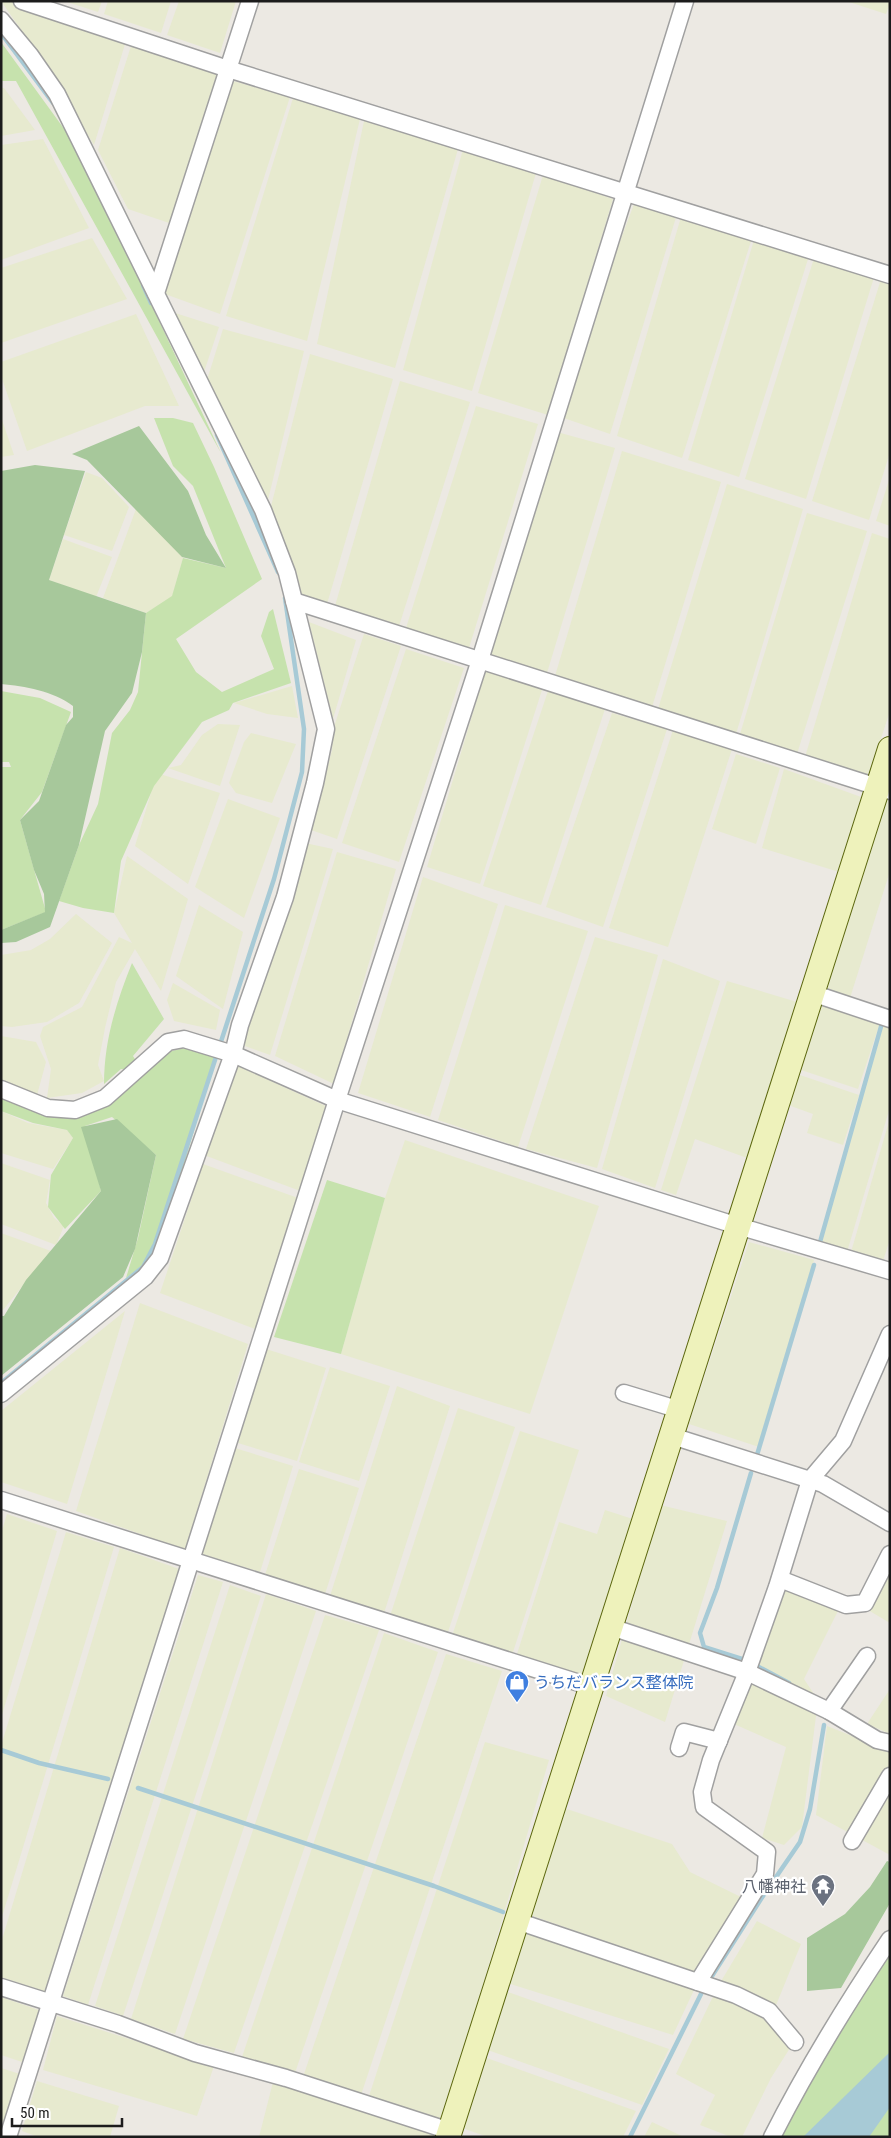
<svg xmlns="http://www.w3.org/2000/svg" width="891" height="2138" viewBox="0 0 891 2138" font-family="'Roboto Condensed','Noto Sans JP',sans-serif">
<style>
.farmland{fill:#e7eacf}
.grass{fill:#c6e2ad}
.forest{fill:#a7c89b}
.water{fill:#a7cad6}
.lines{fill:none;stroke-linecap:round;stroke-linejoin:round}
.stream{stroke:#a7cad6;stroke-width:4.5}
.street-casing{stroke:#a0a0a0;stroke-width:19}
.secondary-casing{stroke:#5c670f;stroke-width:26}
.street{stroke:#fff;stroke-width:16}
.secondary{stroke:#eef2bb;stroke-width:24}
.labels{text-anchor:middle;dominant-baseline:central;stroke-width:4.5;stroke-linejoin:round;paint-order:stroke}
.shop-label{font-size:16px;fill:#366cbe;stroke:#fff;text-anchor:start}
.worship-label{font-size:16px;fill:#5b616d;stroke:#fff;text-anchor:end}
</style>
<rect width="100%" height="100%" fill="#ece9e3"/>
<g class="farmland">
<polygon points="1,1 10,1 126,41 94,145 40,57"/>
<polygon points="64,1 102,1 98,12"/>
<polygon points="108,1 171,1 161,33 104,14"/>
<polygon points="179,1 236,1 220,53 167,35"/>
<polygon points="846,1 890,1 890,3 886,14"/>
<polygon points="132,43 222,74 172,224 128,209 98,150"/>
<polygon points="233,81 290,97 220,314 165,294"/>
<polygon points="1,88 4,88 35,130 1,136"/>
<polygon points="293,98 360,119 307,341 226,316"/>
<polygon points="364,121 458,149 395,368 317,344"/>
<polygon points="43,139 89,228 1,260 1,145"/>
<polygon points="463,149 536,173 472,391 403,370"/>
<polygon points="543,175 613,199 548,415 478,393"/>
<polygon points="634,204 677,214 610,434 555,415"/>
<polygon points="681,217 752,238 682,458 617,436"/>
<polygon points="92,238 127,299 1,343 1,268"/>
<polygon points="754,240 809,256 739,477 688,460"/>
<polygon points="815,255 875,274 806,499 745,479"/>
<polygon points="882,276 890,279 890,452 869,520 812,501"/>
<polygon points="172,312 219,327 203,375"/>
<polygon points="136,314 179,406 145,406 27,451 1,376 1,362"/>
<polygon points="223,329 304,351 267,504 206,383"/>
<polygon points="310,354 393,379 327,604 300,596 270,510"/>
<polygon points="400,381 470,402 399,626 335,606"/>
<polygon points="476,406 538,424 469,648 406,628"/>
<polygon points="1,417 14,455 1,457"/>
<polygon points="557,432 615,448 547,673 489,654"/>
<polygon points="622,451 721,482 652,707 555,676"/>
<polygon points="86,472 102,478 129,507 112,551 64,535"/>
<polygon points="890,477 890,526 876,521"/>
<polygon points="727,484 803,509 736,734 658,709"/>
<polygon points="136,509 169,541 183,558 172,597 146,613 103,598"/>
<polygon points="807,513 867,531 797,754 740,734"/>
<polygon points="872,533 890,539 890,711 868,778 805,757"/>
<polygon points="63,539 112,557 96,597 49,580"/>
<polygon points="309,622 356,640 333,719"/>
<polygon points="364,634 401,646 337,839 311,830 332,750 333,730"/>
<polygon points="406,649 464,668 399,862 342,843"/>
<polygon points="488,662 542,690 480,884 427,867"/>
<polygon points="551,682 605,709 541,905 483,886"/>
<polygon points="292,686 298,718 267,714 234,703"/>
<polygon points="612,713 667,729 603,927 546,907"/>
<polygon points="218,724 240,725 220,786 168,768 181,765 202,735"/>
<polygon points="673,730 732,749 668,947 609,928"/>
<polygon points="251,733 296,744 272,803 236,793 229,783 244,742"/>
<polygon points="736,754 780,768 756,844 712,829"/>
<polygon points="784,769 861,797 839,872 762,848"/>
<polygon points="157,773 220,793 188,884 135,846"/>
<polygon points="228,799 280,818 244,918 195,887"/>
<polygon points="886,799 890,800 890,871 850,998 825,988"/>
<polygon points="305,843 333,849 270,1055 242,1045 282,928"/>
<polygon points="337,852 396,869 334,1084 275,1056"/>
<polygon points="127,856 188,899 161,991 135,949 116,982 105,1028 98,1065 104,1081 82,1093 47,1098 51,1069 40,1036 43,1027 82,1007 119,937 132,943 114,913"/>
<polygon points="423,877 498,904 430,1117 358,1093"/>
<polygon points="199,905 243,932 223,1009 176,976"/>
<polygon points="505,905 588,931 518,1147 438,1120"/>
<polygon points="76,914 112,943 79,1003 47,1022 12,1027 1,1026 1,955 31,950 50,939"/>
<polygon points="595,937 658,955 597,1168 526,1149"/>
<polygon points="663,959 720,981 655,1188 602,1169"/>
<polygon points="727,981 797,1002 747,1158 695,1139 676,1195 661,1190"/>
<polygon points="173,983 220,1010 216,1030 174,1021 167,1000"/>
<polygon points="819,1003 880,1023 858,1089 798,1069"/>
<polygon points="882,1025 890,1027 890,1107 847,1252 819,1243"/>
<polygon points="1,1036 36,1042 46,1062 37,1095 1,1079"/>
<polygon points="238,1066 330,1108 303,1192 204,1155 223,1090"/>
<polygon points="797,1074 859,1095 843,1145 807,1133 813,1114 788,1105"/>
<polygon points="1,1111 28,1123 67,1130 73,1138 53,1169 1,1153"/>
<polygon points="890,1118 890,1239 883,1261 851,1252"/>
<polygon points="405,1140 599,1206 530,1414 341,1354 385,1198"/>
<polygon points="1,1163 50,1180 46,1203 54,1218 64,1226 56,1245 1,1224"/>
<polygon points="203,1164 298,1198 255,1329 160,1293"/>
<polygon points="1,1233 51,1251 3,1310 1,1309"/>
<polygon points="749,1242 814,1260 759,1447 689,1424"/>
<polygon points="140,1303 248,1344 185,1550 76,1511"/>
<polygon points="125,1311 67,1504 1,1482 1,1411"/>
<polygon points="266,1349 326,1368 297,1461 238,1443"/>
<polygon points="330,1367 390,1386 359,1481 299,1462"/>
<polygon points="397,1386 450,1406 384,1613 330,1596"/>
<polygon points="458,1408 515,1427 447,1635 390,1616"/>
<polygon points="520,1431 579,1450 512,1655 452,1636"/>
<polygon points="235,1448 293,1466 260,1572 202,1554"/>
<polygon points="299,1469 359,1488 325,1594 265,1575"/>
<polygon points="660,1505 727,1521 665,1722 606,1696"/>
<polygon points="605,1510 636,1520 586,1676 517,1654 559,1522 597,1534"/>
<polygon points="7,1514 57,1531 1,1718 1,1534"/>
<polygon points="66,1532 114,1547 1,1920 1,1746"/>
<polygon points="120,1548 182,1570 46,1992 1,1977 1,1943"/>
<polygon points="890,1562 890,1623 863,1607"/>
<polygon points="198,1575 223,1582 88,2005 63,1996"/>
<polygon points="230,1585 261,1596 123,2016 95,2006"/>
<polygon points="784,1585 840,1607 804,1679 818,1700 802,1827 784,1845 762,1838 786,1747 734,1724"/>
<polygon points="266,1594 316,1611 175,2034 131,2019"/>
<polygon points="325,1615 379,1630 234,2053 183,2039"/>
<polygon points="384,1633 438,1652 295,2073 242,2057"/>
<polygon points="446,1654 502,1671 361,2095 303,2077"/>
<polygon points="890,1689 890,1734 867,1724"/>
<polygon points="827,1726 890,1751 890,1855 816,1815"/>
<polygon points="485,1742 549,1760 442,2124 368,2099"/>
<polygon points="561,1807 672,1844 690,1872 747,1900 696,1973 530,1915"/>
<polygon points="757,1921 801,1944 772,2015 790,2048 771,2078 742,2137 731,2137 700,2125 715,2095 676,2074 717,1988"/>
<polygon points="520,1931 694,1990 673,2035 507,1983"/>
<polygon points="505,1991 669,2049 642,2105 485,2049"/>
<polygon points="1,1997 42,2011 22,2062 1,2055"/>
<polygon points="57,2016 214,2066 197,2116 43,2070"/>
<polygon points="484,2057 636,2111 623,2137 488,2137 462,2128"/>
<polygon points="1,2068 23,2075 8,2123 1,2121"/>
<polygon points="37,2081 119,2106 110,2137 38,2137 22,2131"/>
<polygon points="273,2082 435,2135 434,2137 259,2137"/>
<polygon points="652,2122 684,2137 644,2137"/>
</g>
<g class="grass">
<polygon points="1,42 78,148 221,453 16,81 1,81"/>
<polygon points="154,418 173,418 193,423 214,467 262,579 176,639 196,672 222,692 274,669 261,636 269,612 273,609 291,683 233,703 229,710 202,722 154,786 121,861 114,913 83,908 59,901 79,845 98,804 112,733 130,710 138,692 146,613 172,596 183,558 226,568 193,486 173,466"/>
<polygon points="1,691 40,698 71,712 42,792 20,820 46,912 1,930 1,767 11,767 9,762 1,762"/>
<path d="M132,963L164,1019L133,1056L143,1072L162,1053L190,1047L216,1058L168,1217L153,1257L126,1278L138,1238L156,1155L112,1117L85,1126L101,1191L65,1229L48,1207L51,1175L73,1138L67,1130L33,1123L1,1111V1095L29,1108L64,1118L84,1107L135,1071L121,1069L104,1084C104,1041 116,1003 132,963Z"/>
<polygon points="327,1180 385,1198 341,1354 274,1337"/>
<polygon points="890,1939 890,2137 776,2137"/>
</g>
<g class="forest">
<polygon points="139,426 188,491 206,535 226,568 182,557 87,460 72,454"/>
<path d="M35,465L85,471L49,580L146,613L142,652L132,693L105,731L79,845L50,927L16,942L1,943V930L45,912L44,894L34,870L20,820L39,801L66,725L73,717V706C53,691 25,686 1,684V471Z"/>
<polygon points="117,1119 156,1155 135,1249 123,1277 1,1376 1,1316 4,1316 26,1280 101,1191 81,1127"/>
<polygon points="887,1861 890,1862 890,1903 841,1988 807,1991 807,1938 845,1914 870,1887"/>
</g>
<polygon class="water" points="890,2052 890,2107 869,2137 803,2137"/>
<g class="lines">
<g class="stream">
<polyline points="1,33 53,103"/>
<polyline points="143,285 151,303"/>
<polyline points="217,435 278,572"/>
<polyline points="820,1242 882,1023"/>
<polyline points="1,1383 143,1267 155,1244 274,879 302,772 304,729 285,598"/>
<polyline points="757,1455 814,1265"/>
<polyline points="742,1659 704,1647 700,1633 717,1588 751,1473"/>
<polyline points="757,1666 789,1683"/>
<polyline points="1,1750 39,1763 108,1779"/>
<polyline points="138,1788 434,1886 503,1912"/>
<polyline points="712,1976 761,1899 800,1842 810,1809 824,1725"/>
<polyline points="630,2137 702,1992"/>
</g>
<g class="street-casing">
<g id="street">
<polyline points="22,1 228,69 890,275"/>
<polyline points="1,20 30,55 57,94 263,510 287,573 326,729 315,783 285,897 240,1025 233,1054 160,1258 145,1277 1,1394"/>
<polyline points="156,293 250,1"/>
<polyline points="294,601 890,791"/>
<polyline points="812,993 890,1019"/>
<polyline points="1,1089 48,1108 75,1110 105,1098 168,1042 184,1039 233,1054 337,1100 738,1226 890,1271"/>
<polyline points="624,1393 680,1410"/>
<polyline points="672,1436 823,1484 890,1523"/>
<polyline points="1,1500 592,1687"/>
<polyline points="780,1579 846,1605 865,1603 890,1554"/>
<polyline points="611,1627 747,1672 829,1711 877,1740 890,1743"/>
<polyline points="829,1711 867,1656"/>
<polyline points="679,1748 684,1732 719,1741"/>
<polyline points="852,1841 890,1776"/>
<polyline points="517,1921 736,1995 769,2011 795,2042"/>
<polyline points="698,1982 765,1874 767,1852 704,1807 702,1792 711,1760 747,1672 777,1587 810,1480 843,1441 890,1334"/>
<polyline points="1,1987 118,2024 195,2053 286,2078 450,2131"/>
<polyline points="8,2137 337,1100 480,660 685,1"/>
<path d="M772,2137C807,2068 847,2003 890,1939"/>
</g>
</g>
<g class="secondary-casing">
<polyline id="secondary" points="448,2137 890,749"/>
</g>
<use href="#street" class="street"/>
<use href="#secondary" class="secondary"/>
</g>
<defs>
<g id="shop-pin" transform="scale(1.25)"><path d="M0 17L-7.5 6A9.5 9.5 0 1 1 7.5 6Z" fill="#3f7fe0" stroke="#fff"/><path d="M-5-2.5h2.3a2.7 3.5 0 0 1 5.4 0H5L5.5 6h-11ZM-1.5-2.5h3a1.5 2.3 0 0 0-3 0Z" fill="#fff"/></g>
<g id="temple-pin" transform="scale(1.25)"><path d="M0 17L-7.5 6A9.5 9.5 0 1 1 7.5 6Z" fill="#6b7280" stroke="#fff"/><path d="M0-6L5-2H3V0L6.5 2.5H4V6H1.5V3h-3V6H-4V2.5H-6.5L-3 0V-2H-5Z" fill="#fff"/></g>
</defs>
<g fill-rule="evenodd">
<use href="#shop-pin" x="517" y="1682"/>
<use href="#temple-pin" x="823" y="1886"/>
</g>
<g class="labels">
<g class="shop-label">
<text x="534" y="1682">うちだバランス整体院</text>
</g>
<g class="worship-label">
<text x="806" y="1886">八幡神社</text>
</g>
</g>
<rect width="891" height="2138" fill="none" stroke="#1c1c1c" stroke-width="5"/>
<path d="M12 2118v8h110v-8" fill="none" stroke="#1c1c1c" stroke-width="2.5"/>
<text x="20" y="2118" font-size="15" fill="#1c1c1c" stroke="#ffffff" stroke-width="4" paint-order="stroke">50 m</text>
</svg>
